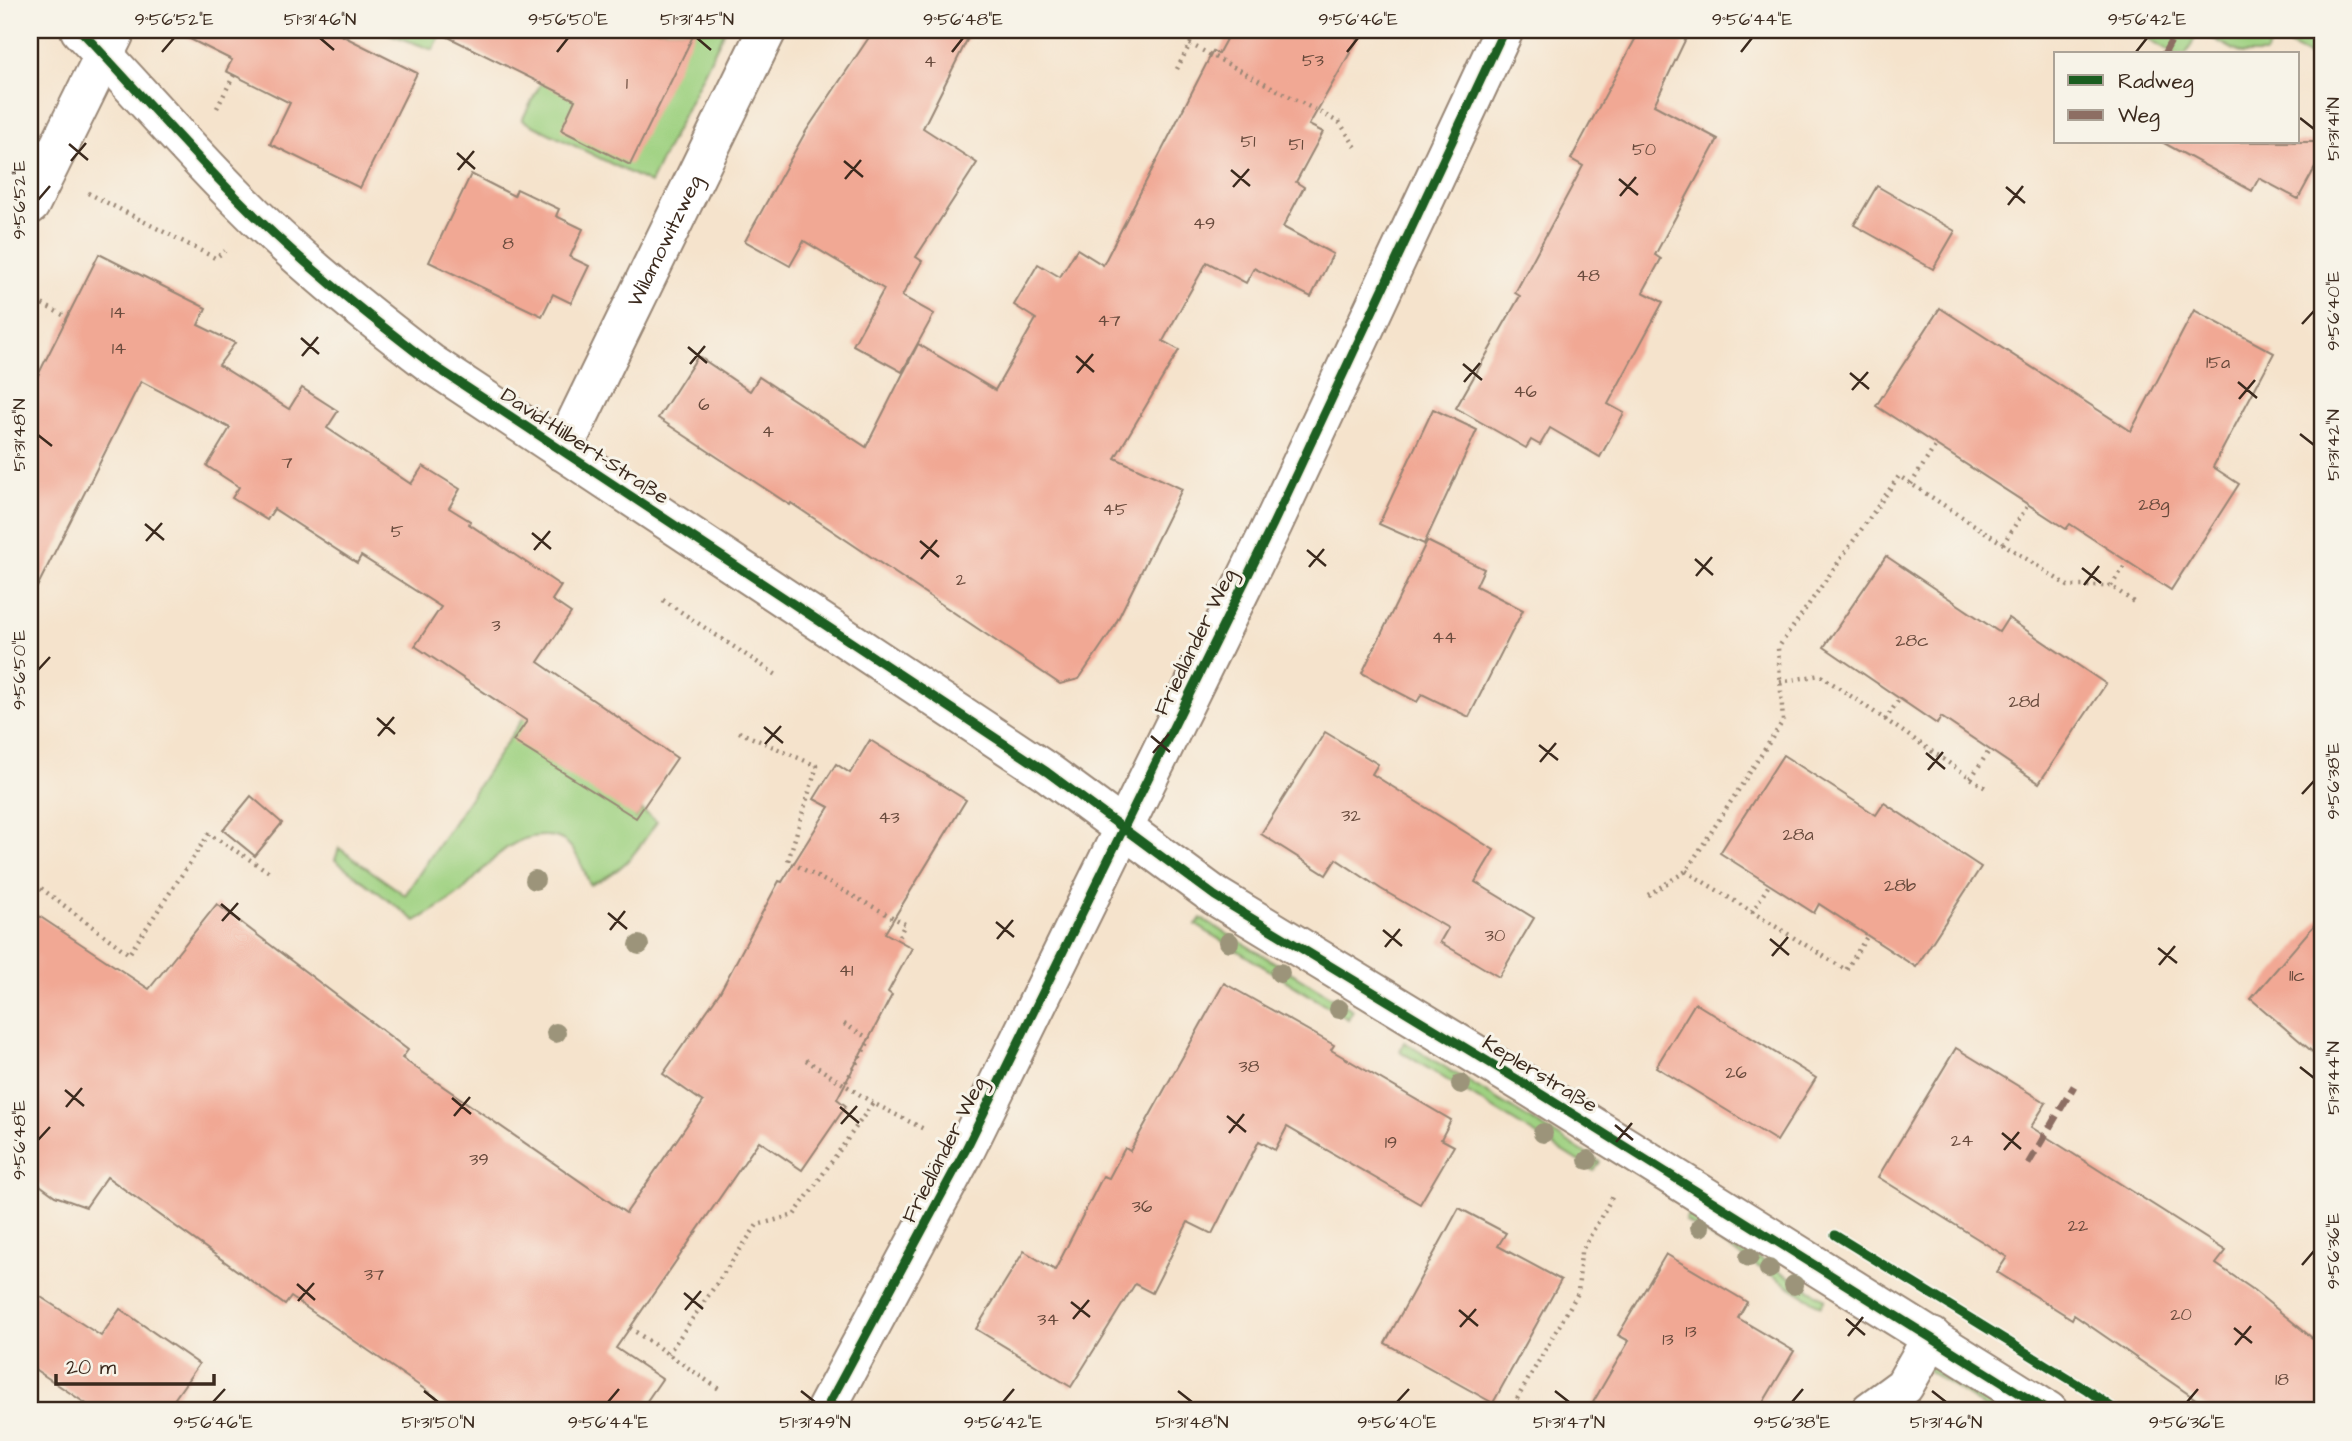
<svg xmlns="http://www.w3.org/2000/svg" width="2352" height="1441" viewBox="0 0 2352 1441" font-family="'Architects Daughter',sans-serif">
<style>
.green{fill:#9fd181;stroke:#6d7e50;stroke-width:2}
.building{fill:#f1a894}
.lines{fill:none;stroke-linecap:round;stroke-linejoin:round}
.minor-casing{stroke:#988675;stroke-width:42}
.path{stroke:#988675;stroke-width:4.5;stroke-dasharray:2 5;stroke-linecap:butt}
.minor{stroke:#fff;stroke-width:38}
.quiet{stroke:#8d6e63;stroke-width:7;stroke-dasharray:14 7;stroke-linecap:butt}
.cycleway-casing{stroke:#f7f3e8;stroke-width:13}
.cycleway{stroke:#1b5e20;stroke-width:9}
.tree{fill:#9c947a}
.ticks{fill:none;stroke:#3b2a1e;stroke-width:2.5}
.labels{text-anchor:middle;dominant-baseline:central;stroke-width:6;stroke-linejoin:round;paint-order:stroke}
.number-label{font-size:18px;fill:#684a3c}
.street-label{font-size:21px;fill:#3b2a1e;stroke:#f7f3e8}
.neatline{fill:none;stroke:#3b2a1e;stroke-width:2.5}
.ticks-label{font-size:18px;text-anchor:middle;fill:#3b2a1e}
</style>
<rect width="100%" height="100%" fill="#f7f3e8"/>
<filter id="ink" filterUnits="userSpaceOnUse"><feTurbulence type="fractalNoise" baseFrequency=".0143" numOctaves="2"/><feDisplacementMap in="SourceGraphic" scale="14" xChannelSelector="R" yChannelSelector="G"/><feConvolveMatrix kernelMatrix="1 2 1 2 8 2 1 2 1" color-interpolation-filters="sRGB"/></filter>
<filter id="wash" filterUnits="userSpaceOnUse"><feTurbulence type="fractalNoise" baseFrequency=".00686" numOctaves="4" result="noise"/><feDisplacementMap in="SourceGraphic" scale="28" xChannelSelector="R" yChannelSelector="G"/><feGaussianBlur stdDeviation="1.57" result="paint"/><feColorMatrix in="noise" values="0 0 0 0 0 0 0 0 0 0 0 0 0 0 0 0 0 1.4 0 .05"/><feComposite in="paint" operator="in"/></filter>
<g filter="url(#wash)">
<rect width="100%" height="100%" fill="#f5e3cc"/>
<g class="green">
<polygon points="379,30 443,30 433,50"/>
<polygon points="568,30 725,30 650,183 522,120"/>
<polygon points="2133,30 2322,30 2322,63 2275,37 2265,54 2242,54 2199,31 2186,54 2175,54"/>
<path d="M553,673L636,818L642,810L657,822C635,853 626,870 590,885C585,874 581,860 573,850C567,841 557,836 545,836C508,834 487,868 462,891C448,903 431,912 416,921L335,860L339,848L405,895Z"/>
<polygon points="1201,918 1353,1010 1348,1019 1196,925"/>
<polygon points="1404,1042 1600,1162 1594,1171 1400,1051"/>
<polygon points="1688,1214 1825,1299 1821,1306 1685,1221"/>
<polygon points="1931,1363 2008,1411 1990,1411 1927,1370"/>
</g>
<g id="blocks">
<g class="building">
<polygon points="172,30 331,30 417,73 360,188 270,144 290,103 226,71 232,60"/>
<polygon points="434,30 696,30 630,165 561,130 575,100"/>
<polygon points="874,30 972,30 923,128 977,163 916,257 922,261 902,296 934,314 902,372 853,345 884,289 804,241 790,266 745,241 806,131"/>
<polygon points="1231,30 1363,30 1309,125 1323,132 1296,182 1304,187 1283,227 1333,254 1311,297 1254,268 1246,283 1207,262 1187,297 1163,341 1179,350 1115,458 1182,489 1114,627 1079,679 1060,684 791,503 790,505 658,418 698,356 750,391 759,377 866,447 918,344 995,390 1036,319 1014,305 1038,264 1060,277 1077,249 1103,265 1213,51 1218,54"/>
<polygon points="1640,30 1690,30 1654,105 1718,139 1655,255 1661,259 1643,292 1663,302 1608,404 1624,413 1600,457 1550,428 1540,445 1531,440 1526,448 1456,408 1520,296 1515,293 1583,166 1571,159"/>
<polygon points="2162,142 2322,142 2322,155 2298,199 2259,178 2252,191"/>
<polygon points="471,174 514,196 517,189 559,209 556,216 583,229 570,257 589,266 571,303 553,294 542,316 429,262"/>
<polygon points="1877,186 1955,231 1933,269 1854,225"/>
<polygon points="99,254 206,308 198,325 235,343 219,365 289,409 302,388 338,411 327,428 411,484 423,466 460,489 449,508 470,521 469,524 561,586 552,600 571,613 538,662 677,758 636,818 513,741 527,721 415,646 441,607 361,556 357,563 274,509 267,520 232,498 239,487 207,466 230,428 141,381 30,601 30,391"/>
<polygon points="1940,308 2131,431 2194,310 2274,353 2213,467 2239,484 2171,590 2070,524 2066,529 1876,406"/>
<polygon points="1433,409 1477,430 1424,544 1379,524"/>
<polygon points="1427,541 1484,569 1476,586 1523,610 1469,717 1422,694 1417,702 1362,673"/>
<polygon points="1886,556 1999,632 2008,618 2106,684 2039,783 1941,717 1937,724 1824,647"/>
<polygon points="1325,732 1378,764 1372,774 1494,850 1475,882 1534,918 1499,977 1440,942 1448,928 1381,889 1336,859 1326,875 1261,834"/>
<polygon points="870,740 966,800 885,933 912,948 888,992 892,995 837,1099 846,1106 802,1170 759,1141 616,1348 662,1379 640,1411 456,1411 291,1297 285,1305 107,1177 86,1207 55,1196 30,1178 30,910 149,989 217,904 408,1050 402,1058 626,1213 703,1102 663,1074 720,992 779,881 782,882 829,807 814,799 836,764 850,773"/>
<polygon points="1783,755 1876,815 1884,803 1981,867 1916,967 1819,904 1814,913 1720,853"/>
<polygon points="251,796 282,823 255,856 223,830"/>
<polygon points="2322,916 2322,1060 2251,999"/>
<polygon points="1224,983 1334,1045 1331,1050 1451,1120 1441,1139 1454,1146 1420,1204 1287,1127 1275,1150 1259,1141 1212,1234 1188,1222 1152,1293 1135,1284 1071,1387 976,1329 1024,1251 1055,1270 1103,1176 1109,1178 1125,1148 1130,1151"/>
<polygon points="1695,1003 1816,1078 1777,1141 1656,1067"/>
<polygon points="1956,1048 2046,1103 2031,1127 2226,1251 2216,1264 2251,1288 2322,1346 2322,1411 2213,1411 2074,1315 2072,1319 1997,1272 2007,1257 1878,1177"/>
<polygon points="1459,1208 1506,1233 1498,1246 1561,1280 1493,1403 1385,1343"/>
<polygon points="1666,1254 1747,1302 1738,1318 1794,1351 1758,1411 1588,1411 1629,1341 1618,1335"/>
<polygon points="30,1290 101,1336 120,1309 199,1364 166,1411 97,1411 30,1366"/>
</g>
</g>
</g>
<g filter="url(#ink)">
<use href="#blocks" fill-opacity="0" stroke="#988675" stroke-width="2"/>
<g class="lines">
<g class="minor-casing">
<g id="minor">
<path d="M80,30C133,85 182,143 236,197C296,258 362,311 430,363L1047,772L1215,896L1533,1089L2048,1411"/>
<polyline points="30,205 114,35"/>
<path id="s1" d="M562,451L767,30"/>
<polyline points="825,1411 966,1149 1273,524 1504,30"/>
<polyline points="1870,1411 1904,1386 1932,1337"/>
</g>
</g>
<g class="path">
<polyline points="1177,69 1190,44 1340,123 1357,149"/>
<polyline points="217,108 234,75"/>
<polyline points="88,193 215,258 225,251"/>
<polyline points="30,298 67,317"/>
<polyline points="1911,484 1936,445"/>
<polyline points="2003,544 2028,505"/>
<polyline points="2111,586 2128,561"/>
<polyline points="663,600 778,676"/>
<polyline points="1780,682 1820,675 1987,789"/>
<polyline points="1885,720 1900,698"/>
<polyline points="739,732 817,766 788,861 905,924 897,940"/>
<polyline points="1971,778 1989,751"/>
<polyline points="1686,871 1846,970 1868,935"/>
<polyline points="30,880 129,954 209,834 271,873"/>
<polyline points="1648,895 1686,871 1783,721 1778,648 1899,476 2068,586 2111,586 2135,603"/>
<polyline points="1752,912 1769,885"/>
<polyline points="844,1024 870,1039 844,1085"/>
<polyline points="806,1060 873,1103 924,1129"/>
<polyline points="630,1328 722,1391"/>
<polyline points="668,1354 757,1225 794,1215 873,1103"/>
<polyline points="1510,1411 1578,1293 1581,1252 1614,1194"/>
</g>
<use href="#minor" class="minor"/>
<g class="quiet">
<polyline points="2164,54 2177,30"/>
<polyline points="2028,1164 2074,1086"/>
</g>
<g class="cycleway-casing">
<g id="cycleway">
<path d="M80,30C133,85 182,143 236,197C296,258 362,311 430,363L1047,772L1215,896L1533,1089L2048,1411"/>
<polyline points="1835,1235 2087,1390 2117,1411"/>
<polyline points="825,1411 966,1149 1273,524 1504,30"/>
</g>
</g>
<use href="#cycleway" class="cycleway"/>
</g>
<g class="tree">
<circle cx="535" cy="880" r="10"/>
<circle cx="1229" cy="942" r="10"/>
<circle cx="639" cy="945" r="10"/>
<circle cx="1280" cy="973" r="10"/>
<circle cx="1339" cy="1009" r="10"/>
<circle cx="556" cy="1033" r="10"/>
<circle cx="1461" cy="1084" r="10"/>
<circle cx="1543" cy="1133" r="10"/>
<circle cx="1588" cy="1160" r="10"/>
<circle cx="1700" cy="1227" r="10"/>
<circle cx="1749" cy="1257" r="10"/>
<circle cx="1769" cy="1269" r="10"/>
<circle cx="1794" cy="1285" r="10"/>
</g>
</g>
<path class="ticks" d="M320,38L334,50M697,38L711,50M162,52L174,38M557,52L568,38M952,52L963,38M1347,52L1358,38M1741,52L1752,38M2136,52L2147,38M2300,118L2314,129M69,144L88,160M457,153L475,169M71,161L86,143M844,161L863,177M458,170L474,151M1231,170L1250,186M845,179L861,160M1619,179L1638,195M1233,187L1249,169M2006,187L2025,203M1620,196L1636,177M38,200L50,186M2008,205L2023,186M2302,324L2314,311M301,338L319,354M688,347L707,363M302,356L318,337M1076,356L1094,372M690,364L705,346M1463,364L1482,380M1077,373L1093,354M1850,373L1869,389M1464,382L1480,363M2238,382L2257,398M1852,390L1868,372M2239,399L2255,380M2300,434L2314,445M38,435L52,446M145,524L164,540M532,533L551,549M146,541L162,523M920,541L939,557M534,550L550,531M1307,550L1326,566M921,559L937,540M1695,559L1713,575M1309,567L1324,549M2082,568L2101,583M1696,576L1712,557M2084,585L2099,566M38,670L50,657M377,718L395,734M764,727L783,743M378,736L394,717M1151,736L1170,752M765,744L781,726M1539,745L1558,760M1153,753L1169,734M1926,753L1945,769M1540,762L1556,743M1928,770L1943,752M2302,794L2314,781M221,904L240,920M608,913L627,929M222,921L238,903M996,922L1014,937M610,930L625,911M1383,930L1402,946M997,939L1013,920M1770,939L1789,955M1385,947L1400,929M2158,948L2177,963M1772,956L1788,937M2159,965L2175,946M2300,1067L2314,1078M65,1090L84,1106M452,1098L471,1114M66,1107L82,1088M840,1107L859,1123M454,1116L470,1097M1227,1116L1246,1132M841,1124L857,1106M1615,1125L1633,1140M1229,1133L1244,1114M2002,1133L2021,1149M38,1140L50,1127M1616,1142L1632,1123M2004,1150L2019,1132M2302,1265L2314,1251M297,1284L315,1300M684,1293L703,1309M298,1301L314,1283M1071,1302L1090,1317M685,1310L701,1291M1459,1310L1478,1326M1073,1319L1089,1300M1846,1319L1865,1335M1460,1327L1476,1309M2234,1328L2252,1343M1848,1336L1863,1317M2235,1345L2251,1326M424,1391L438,1402M801,1391L815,1402M1178,1391L1192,1402M1555,1391L1569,1402M1932,1391L1946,1402M213,1402L225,1389M608,1402L619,1389M1003,1402L1014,1389M1397,1402L1409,1389M1792,1402L1803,1389M2187,1402L2198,1389"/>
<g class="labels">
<g class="number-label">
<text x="1313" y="60">53</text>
<text x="930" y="61">4</text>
<text x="627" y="83">1</text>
<text x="1248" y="141">51</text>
<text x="1296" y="144">51</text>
<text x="1644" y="149">50</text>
<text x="1204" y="223">49</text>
<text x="508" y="243">8</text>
<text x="1588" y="275">48</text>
<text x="118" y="312">14</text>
<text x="1109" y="320">47</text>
<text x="119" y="348">14</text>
<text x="2218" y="362">15a</text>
<text x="1525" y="391">46</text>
<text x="704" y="404">6</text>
<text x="768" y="431">4</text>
<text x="287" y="462">7</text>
<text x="2154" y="504">28g</text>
<text x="1115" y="509">45</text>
<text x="397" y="531">5</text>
<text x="961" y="579">2</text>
<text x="496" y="625">3</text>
<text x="1444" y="637">44</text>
<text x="1912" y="640">28c</text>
<text x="2024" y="701">28d</text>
<text x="1351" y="815">32</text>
<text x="889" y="817">43</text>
<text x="1798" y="834">28a</text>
<text x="1900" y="885">28b</text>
<text x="1495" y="935">30</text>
<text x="846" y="970">41</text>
<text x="2297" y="975">11c</text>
<text x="1249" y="1066">38</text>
<text x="1736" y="1072">26</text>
<text x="1962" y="1140">24</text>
<text x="1391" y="1142">19</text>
<text x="479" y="1159">39</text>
<text x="1142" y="1206">36</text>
<text x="2078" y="1225">22</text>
<text x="374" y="1274">37</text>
<text x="2181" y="1314">20</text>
<text x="1048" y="1319">34</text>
<text x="1691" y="1331">13</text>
<text x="1668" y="1339">13</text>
<text x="2282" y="1379">18</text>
</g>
<g class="street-label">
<text stroke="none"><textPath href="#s1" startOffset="234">Wilamowitzweg</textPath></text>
<text transform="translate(585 446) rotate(33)">David-Hilbert-Straße</text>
<text transform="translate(1195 642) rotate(-64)">Friedländer Weg</text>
<text transform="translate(1540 1074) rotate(31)">Keplerstraße</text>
<text transform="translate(944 1150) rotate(-63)">Friedländer Weg</text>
</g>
</g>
<rect width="2352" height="1441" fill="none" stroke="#f7f3e8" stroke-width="77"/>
<rect x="2054" y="52" width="245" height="91" fill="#f7f3e8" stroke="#aca397" stroke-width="2"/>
<rect x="2068" y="75" width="35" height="10" fill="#1b5e20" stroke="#aca397" stroke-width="2"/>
<text x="2118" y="88" font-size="21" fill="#3b2a1e">Radweg</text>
<rect x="2068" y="110" width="35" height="10" fill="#8d6e63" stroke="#aca397" stroke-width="2"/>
<text x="2118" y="122" font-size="21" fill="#3b2a1e">Weg</text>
<path d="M56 1374v10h158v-10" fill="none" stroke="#3b2a1e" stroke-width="3.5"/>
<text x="66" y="1374" font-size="21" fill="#3b2a1e" stroke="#f7f3e8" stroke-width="5" paint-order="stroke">20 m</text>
<rect x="38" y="38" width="2276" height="1364" class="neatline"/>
<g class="ticks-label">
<text x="174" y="25">9°56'52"E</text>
<text x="320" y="25">51°31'46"N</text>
<text x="568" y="25">9°56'50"E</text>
<text x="697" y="25">51°31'45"N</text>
<text x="963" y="25">9°56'48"E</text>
<text x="1358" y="25">9°56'46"E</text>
<text x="1752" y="25">9°56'44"E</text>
<text x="2147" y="25">9°56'42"E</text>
<text transform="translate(2333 129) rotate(-90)" y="6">51°31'41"N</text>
<text transform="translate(19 200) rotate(-90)" y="6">9°56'52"E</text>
<text transform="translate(2333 311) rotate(-90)" y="6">9°56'40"E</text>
<text transform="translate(19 435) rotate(-90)" y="6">51°31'48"N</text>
<text transform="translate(2333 445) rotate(-90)" y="6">51°31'42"N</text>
<text transform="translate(19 670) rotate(-90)" y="6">9°56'50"E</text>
<text transform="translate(2333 781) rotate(-90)" y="6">9°56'38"E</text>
<text transform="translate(2333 1078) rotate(-90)" y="6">51°31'44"N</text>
<text transform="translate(19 1140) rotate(-90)" y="6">9°56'48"E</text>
<text transform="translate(2333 1251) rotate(-90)" y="6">9°56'36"E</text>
<text x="213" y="1428">9°56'46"E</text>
<text x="438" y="1428">51°31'50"N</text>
<text x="608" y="1428">9°56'44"E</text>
<text x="815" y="1428">51°31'49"N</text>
<text x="1003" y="1428">9°56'42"E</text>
<text x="1192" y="1428">51°31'48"N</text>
<text x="1397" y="1428">9°56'40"E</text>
<text x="1569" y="1428">51°31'47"N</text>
<text x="1792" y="1428">9°56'38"E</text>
<text x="1946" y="1428">51°31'46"N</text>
<text x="2187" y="1428">9°56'36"E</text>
</g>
</svg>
